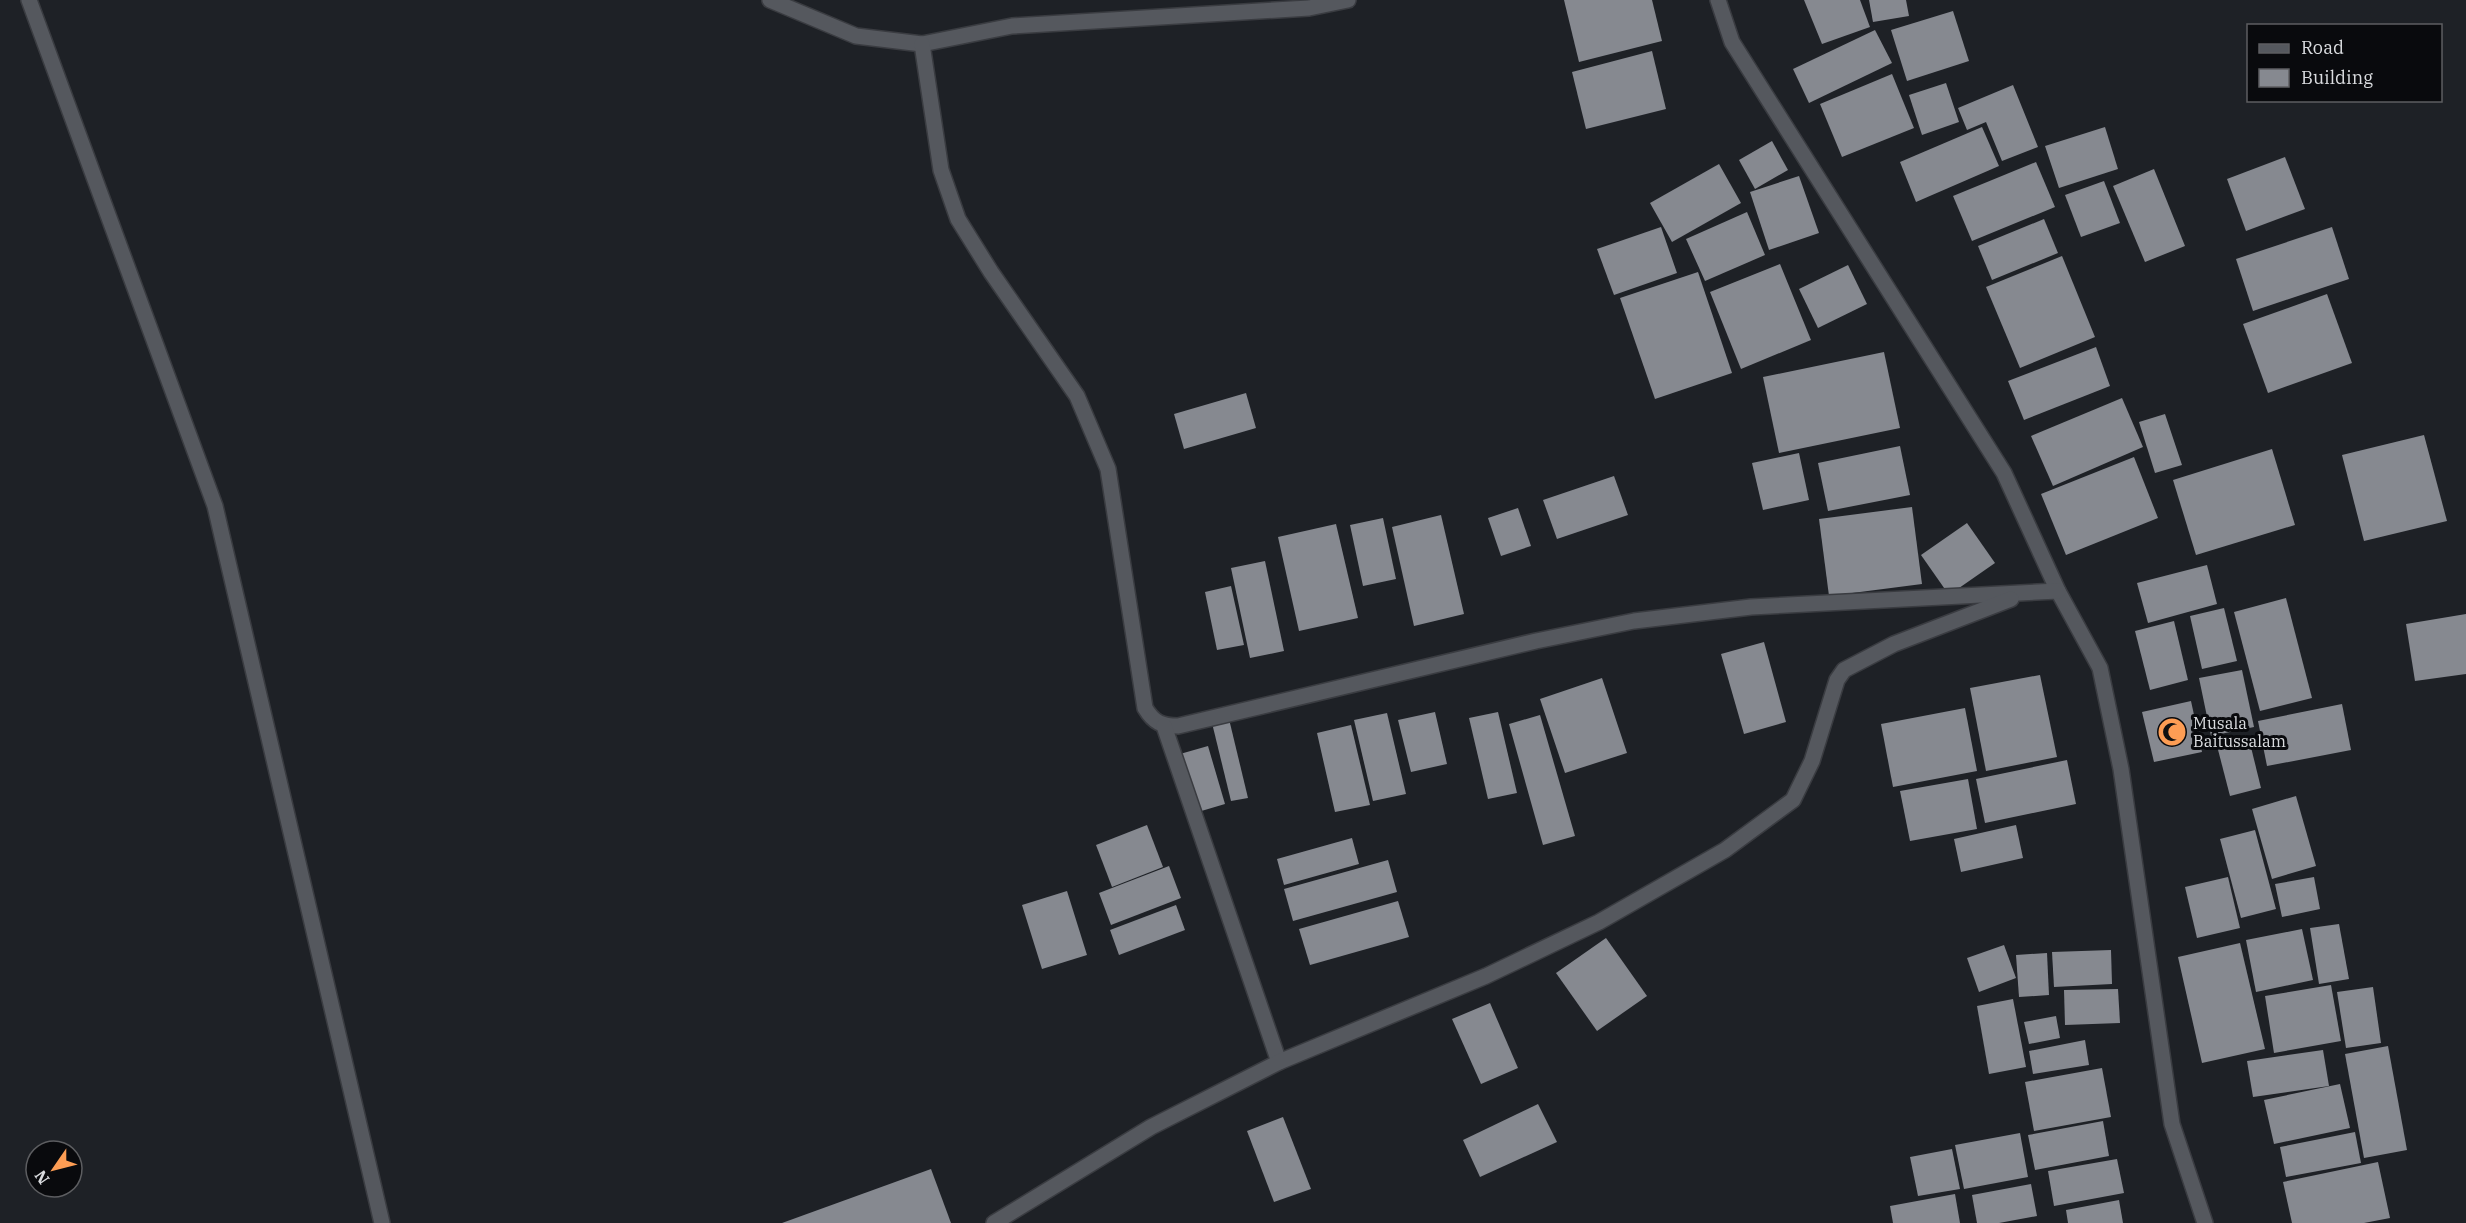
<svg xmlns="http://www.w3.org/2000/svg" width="2466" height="1223" viewBox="0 0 2466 1223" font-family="'IBM Plex Serif',serif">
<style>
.building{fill:#868990}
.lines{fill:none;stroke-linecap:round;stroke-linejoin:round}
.street-casing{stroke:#3a3c41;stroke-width:18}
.street{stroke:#55585e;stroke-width:15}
.labels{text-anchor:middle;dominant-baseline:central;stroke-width:6;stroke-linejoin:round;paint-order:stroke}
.poi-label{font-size:16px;fill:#dadcdf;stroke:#090a0d;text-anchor:start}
</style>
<rect width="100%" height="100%" fill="#1e2126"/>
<g class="building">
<polygon points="1564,0 1652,0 1662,41 1579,62"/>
<polygon points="1804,0 1860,0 1870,27 1822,44"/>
<polygon points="1869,0 1906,0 1909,16 1873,22"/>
<polygon points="1953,11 1969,61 1907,81 1891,30"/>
<polygon points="1875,30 1892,63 1809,103 1793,69"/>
<polygon points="1652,51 1666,109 1586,129 1572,72"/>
<polygon points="1892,74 1914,128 1842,157 1820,104"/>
<polygon points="1946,83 1959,122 1922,135 1909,95"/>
<polygon points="2013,85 2038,147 2002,161 1986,122 1967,130 1958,108"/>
<polygon points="1982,127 1999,166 1916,202 1900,162"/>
<polygon points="2105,127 2118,169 2059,188 2045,146"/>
<polygon points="1772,141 1788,170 1755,189 1739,160"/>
<polygon points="2285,157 2305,209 2246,231 2227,179"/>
<polygon points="2036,162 2055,207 1972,241 1953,196"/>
<polygon points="1719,164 1741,203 1672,242 1650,203"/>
<polygon points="2154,169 2185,246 2145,262 2113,186"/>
<polygon points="1799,176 1819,233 1769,250 1750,192"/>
<polygon points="2104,181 2120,223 2081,237 2065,195"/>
<polygon points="1747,212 1765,255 1705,281 1686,239"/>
<polygon points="2044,219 2058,253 1992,280 1978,246"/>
<polygon points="1661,227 1677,273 1614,295 1597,249"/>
<polygon points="2332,227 2349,279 2253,311 2236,259"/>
<polygon points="2062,256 2095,337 2020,368 1986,287"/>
<polygon points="1780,264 1811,340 1741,369 1710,292"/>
<polygon points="1848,265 1867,304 1818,328 1799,289"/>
<polygon points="1698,272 1732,373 1655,399 1620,298"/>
<polygon points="2327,294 2352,363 2268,393 2243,324"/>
<polygon points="2096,347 2110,386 2024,420 2008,381"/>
<polygon points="1884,352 1900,428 1779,453 1763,377"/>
<polygon points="1246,393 1256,428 1184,449 1174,414"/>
<polygon points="2122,398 2143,447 2053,486 2031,436"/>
<polygon points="2165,414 2182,465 2155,473 2139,422"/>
<polygon points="2424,435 2447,521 2364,541 2342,455"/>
<polygon points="1900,446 1910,495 1828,511 1818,463"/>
<polygon points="2272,449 2295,525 2196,555 2173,480"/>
<polygon points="1799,453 1809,500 1763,510 1752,463"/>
<polygon points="2134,457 2158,518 2066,555 2041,494"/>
<polygon points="1614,476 1628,515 1557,539 1543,500"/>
<polygon points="1912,507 1922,584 1829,596 1819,519"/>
<polygon points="1518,508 1531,546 1501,556 1488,518"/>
<polygon points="1441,515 1464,614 1414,626 1392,527"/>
<polygon points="1383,518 1396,579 1363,586 1350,525"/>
<polygon points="1967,523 1995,563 1949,595 1921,555"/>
<polygon points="1336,524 1358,618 1299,631 1278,537"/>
<polygon points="1265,561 1284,651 1250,658 1231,568"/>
<polygon points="2207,565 2217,604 2148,623 2137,583"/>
<polygon points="1231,586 1244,645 1217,650 1205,592"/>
<polygon points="2286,598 2312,698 2260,711 2234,612"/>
<polygon points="2224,608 2237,661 2202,669 2190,616"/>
<polygon points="2466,614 2466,674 2415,681 2406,624"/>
<polygon points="2174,621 2188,680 2150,690 2135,631"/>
<polygon points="1764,642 1786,722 1744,734 1721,654"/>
<polygon points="2242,670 2254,727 2211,736 2199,678"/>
<polygon points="2040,675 2057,757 1986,771 1970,688"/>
<polygon points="1602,678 1627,753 1565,773 1540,699"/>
<polygon points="2191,701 2202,752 2154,762 2142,712"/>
<polygon points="2342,704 2351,750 2267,766 2258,721"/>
<polygon points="1965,708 1977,771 1893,787 1881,724"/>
<polygon points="1435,712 1447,764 1411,772 1398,720"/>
<polygon points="1498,712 1517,793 1488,799 1469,718"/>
<polygon points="1387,713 1406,794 1373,801 1354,720"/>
<polygon points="1540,715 1575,836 1543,845 1509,724"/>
<polygon points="1229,719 1248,798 1231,801 1212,723"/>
<polygon points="1351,725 1370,805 1335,812 1317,733"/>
<polygon points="2248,735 2261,788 2230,796 2216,742"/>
<polygon points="1208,746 1225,804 1198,812 1180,754"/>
<polygon points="2067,760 2076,804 1985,823 1976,779"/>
<polygon points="1968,779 1977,829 1910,841 1900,791"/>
<polygon points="2296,796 2316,866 2272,879 2252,809"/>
<polygon points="1147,825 1163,867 1112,887 1096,845"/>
<polygon points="2016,825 2023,858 1961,872 1954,839"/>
<polygon points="2255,830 2276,909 2241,918 2220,839"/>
<polygon points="1352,838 1359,864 1284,885 1277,859"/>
<polygon points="1388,860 1397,892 1293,921 1284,889"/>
<polygon points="1169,866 1181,898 1111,925 1099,893"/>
<polygon points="2228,877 2240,928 2197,938 2185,887"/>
<polygon points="2314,877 2320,909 2282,917 2275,884"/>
<polygon points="1067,891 1087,955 1042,969 1022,905"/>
<polygon points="1398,901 1409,937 1310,965 1299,929"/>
<polygon points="1176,905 1185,930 1119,955 1110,930"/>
<polygon points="2339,924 2349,979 2319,984 2310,928"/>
<polygon points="2302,929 2313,980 2256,992 2246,940"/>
<polygon points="1606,938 1647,996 1597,1031 1556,973"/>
<polygon points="2240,943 2265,1049 2202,1063 2178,957"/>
<polygon points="2004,945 2016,978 1979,992 1967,958"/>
<polygon points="2111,950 2112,984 2054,987 2052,952"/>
<polygon points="2047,953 2049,995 2019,997 2016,955"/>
<polygon points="2331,985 2341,1041 2274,1053 2265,996"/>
<polygon points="2373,987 2381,1043 2346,1048 2337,992"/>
<polygon points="2118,989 2120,1023 2065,1025 2064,990"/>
<polygon points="2013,999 2026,1067 1989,1074 1977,1006"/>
<polygon points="1490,1003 1518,1068 1481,1084 1452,1019"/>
<polygon points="2056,1016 2060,1038 2029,1044 2024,1022"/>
<polygon points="2085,1040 2089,1065 2033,1074 2029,1051"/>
<polygon points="2388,1046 2407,1150 2364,1158 2345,1054"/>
<polygon points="2323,1050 2329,1086 2253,1097 2247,1061"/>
<polygon points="2102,1068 2111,1117 2034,1131 2025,1082"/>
<polygon points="2340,1084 2350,1128 2274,1144 2264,1100"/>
<polygon points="1538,1104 1557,1142 1480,1177 1463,1140"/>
<polygon points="1283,1117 1311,1189 1274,1202 1247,1131"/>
<polygon points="2103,1121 2109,1156 2035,1170 2028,1135"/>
<polygon points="2355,1132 2361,1163 2286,1177 2280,1147"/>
<polygon points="2020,1133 2028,1177 1964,1189 1955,1145"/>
<polygon points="1952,1149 1960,1189 1918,1196 1910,1157"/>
<polygon points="2117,1159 2124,1193 2054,1206 2048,1171"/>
<polygon points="2378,1162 2390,1218 2364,1223 2292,1223 2283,1182"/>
<polygon points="931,1169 951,1223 782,1223"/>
<polygon points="2031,1184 2037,1216 1999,1223 1977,1223 1972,1195"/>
<polygon points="1955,1194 1960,1223 1893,1223 1890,1206"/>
<polygon points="2119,1200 2123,1223 2068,1223 2066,1210"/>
</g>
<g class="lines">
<g class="street-casing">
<g id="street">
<polyline points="29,0 215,506 382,1223"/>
<polyline points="770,0 856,36 922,44 1012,26 1309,8 1348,0"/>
<polyline points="1718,0 1732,42 2004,473 2058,591 2100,668 2121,769 2172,1124 2205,1223"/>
<path d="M922,44L941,170L958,219L991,272L1077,396L1108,469L1145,708C1154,723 1162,726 1178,726L1536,641L1634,621L1751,607L2058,591"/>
<polyline points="1164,726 1279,1062"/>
<polyline points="994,1223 1151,1127 1279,1062 1486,976 1599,922 1725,850 1793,800 1812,761 1837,680 1844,670 1894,644 2011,599"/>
</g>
</g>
<use href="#street" class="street"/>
</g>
<defs>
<g id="mosque-disc" transform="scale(1.5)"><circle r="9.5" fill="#fd9d54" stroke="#090a0d"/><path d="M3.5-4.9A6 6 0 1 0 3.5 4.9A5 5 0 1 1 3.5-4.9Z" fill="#111"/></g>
</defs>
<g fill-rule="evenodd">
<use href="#mosque-disc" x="2172" y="732"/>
</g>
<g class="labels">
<g class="poi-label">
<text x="2193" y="723">Musala<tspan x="2193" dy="18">Baitussalam</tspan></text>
</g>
</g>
<rect x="2247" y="24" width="195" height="78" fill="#090a0d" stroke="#5d5e61" stroke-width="1.5"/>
<rect x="2259" y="44" width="30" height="9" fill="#55585e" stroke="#5d5e61" stroke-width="1.5"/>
<text x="2301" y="54" font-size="18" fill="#dadcdf">Road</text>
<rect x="2259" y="69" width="30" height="18" fill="#868990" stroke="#5d5e61" stroke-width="1.5"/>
<text x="2301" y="84" font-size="18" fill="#dadcdf">Building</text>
<g transform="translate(54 1169) rotate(235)"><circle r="28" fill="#090a0d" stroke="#5d5e61" stroke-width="1.5"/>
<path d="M0-4.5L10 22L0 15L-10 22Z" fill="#fd9d54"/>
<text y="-9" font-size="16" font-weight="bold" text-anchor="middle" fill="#dadcdf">N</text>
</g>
</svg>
